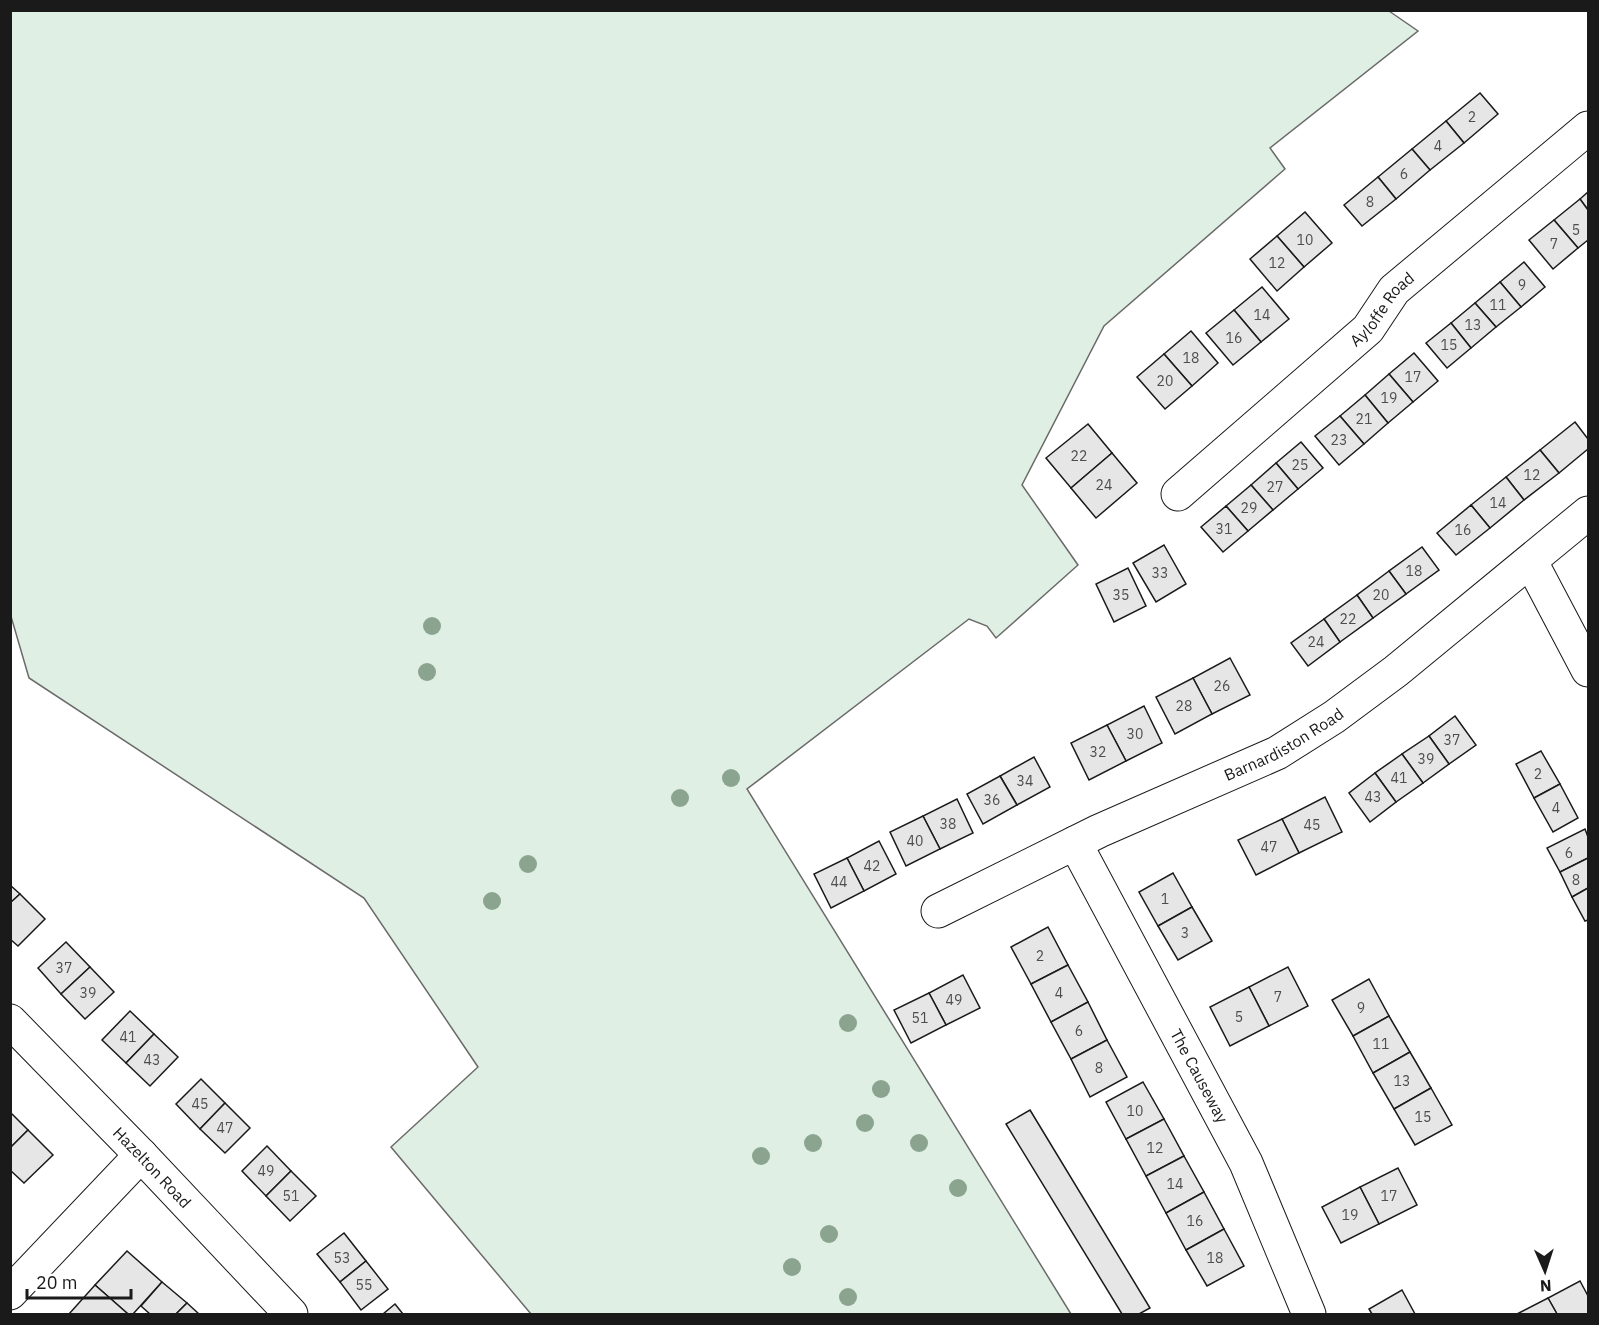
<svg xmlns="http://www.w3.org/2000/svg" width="1599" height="1325" viewBox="0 0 1599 1325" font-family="'IBM Plex Sans',sans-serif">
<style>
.green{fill:#e0efe3;stroke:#6a6a6a;stroke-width:1.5}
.building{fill:#e6e6e6;stroke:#1a1a1a;stroke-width:1.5}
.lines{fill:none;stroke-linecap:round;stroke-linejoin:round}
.minor-casing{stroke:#1a1a1a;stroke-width:35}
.minor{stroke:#fff;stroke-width:33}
.tree{fill:#8aa48f}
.labels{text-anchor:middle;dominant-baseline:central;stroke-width:4.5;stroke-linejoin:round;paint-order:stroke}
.number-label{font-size:14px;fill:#4d4d4d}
.street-label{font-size:16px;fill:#1a1a1a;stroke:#fff}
</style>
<rect width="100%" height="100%" fill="#fff"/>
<polygon class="green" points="1389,11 1418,31 1270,148 1285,169 1104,326 1022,485 1078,565 996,638 987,626 969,619 747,789 1071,1314 531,1314 391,1147 478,1067 364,898 29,678 10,613 11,11"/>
<g class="building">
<polygon points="1480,93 1498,114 1464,143 1446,121"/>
<polygon points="1446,121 1464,143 1430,170 1412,149"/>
<polygon points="1412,149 1430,170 1396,199 1378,177"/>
<polygon points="1378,177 1396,199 1362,226 1344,205"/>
<polygon points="1588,192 1588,210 1580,199"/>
<polygon points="1580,199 1588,210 1588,240 1578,248 1554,220"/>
<polygon points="1305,212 1332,243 1304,267 1277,236"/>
<polygon points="1554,220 1578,248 1553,269 1529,240"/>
<polygon points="1277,236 1304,267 1277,291 1250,259"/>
<polygon points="1524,262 1545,287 1521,307 1500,282"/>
<polygon points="1500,282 1521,307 1496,327 1475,303"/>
<polygon points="1262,287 1289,319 1261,342 1234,310"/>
<polygon points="1475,303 1496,327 1471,348 1451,323"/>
<polygon points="1234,310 1261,342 1233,365 1206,333"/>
<polygon points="1451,323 1471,348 1447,368 1426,343"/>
<polygon points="1191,331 1218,363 1192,386 1164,354"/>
<polygon points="1414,353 1438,381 1413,402 1389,374"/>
<polygon points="1164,354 1192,386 1165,409 1137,377"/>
<polygon points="1389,374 1413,402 1388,423 1365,395"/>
<polygon points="1365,395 1388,423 1364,444 1340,416"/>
<polygon points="1340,416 1364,444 1339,465 1315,436"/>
<polygon points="1575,422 1588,439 1588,449 1559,473 1540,450"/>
<polygon points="1088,424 1112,453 1071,488 1046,458"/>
<polygon points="1301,442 1323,468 1298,489 1276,463"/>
<polygon points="1540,450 1559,473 1524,500 1506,477"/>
<polygon points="1112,453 1137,483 1096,518 1071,488"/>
<polygon points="1276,463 1298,489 1273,510 1251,485"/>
<polygon points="1506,477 1524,500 1490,528 1471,505"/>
<polygon points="1251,485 1273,510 1248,531 1226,506"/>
<polygon points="1471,505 1490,528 1456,555 1437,533"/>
<polygon points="1226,506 1248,531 1223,552 1201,527"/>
<polygon points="1164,545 1186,584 1156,602 1133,563"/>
<polygon points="1422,547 1439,570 1406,594 1389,571"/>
<polygon points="1128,568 1146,606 1114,622 1096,584"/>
<polygon points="1389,571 1406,594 1373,618 1357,595"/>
<polygon points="1357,595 1373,618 1340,642 1324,619"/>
<polygon points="1324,619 1340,642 1308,666 1291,643"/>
<polygon points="1230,658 1250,695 1212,714 1193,678"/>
<polygon points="1193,678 1212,714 1175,734 1156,697"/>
<polygon points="1144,706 1162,743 1126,761 1107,725"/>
<polygon points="1455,716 1476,745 1449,764 1429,736"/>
<polygon points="1107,725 1126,761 1089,780 1071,743"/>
<polygon points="1429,736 1449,764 1423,783 1402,754"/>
<polygon points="1541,751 1560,784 1534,798 1516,764"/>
<polygon points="1402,754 1423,783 1396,802 1375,773"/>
<polygon points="1034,757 1050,787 1017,805 1000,776"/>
<polygon points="1375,773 1396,802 1370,822 1349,793"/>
<polygon points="1000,776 1017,805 983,824 967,794"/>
<polygon points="1560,784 1578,818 1553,832 1534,798"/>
<polygon points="1325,797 1342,832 1299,853 1282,819"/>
<polygon points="957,799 973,833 940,849 923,816"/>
<polygon points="923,816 940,849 906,866 890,832"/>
<polygon points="1282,819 1299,853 1256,875 1238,840"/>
<polygon points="1585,829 1588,837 1588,858 1560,872 1547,848"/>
<polygon points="879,841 896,874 864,891 847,858"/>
<polygon points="847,858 864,891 831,908 814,874"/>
<polygon points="1588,858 1588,888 1572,897 1560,872"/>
<polygon points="1173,873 1192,907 1158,926 1139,892"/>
<polygon points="10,885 20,894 10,903"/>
<polygon points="1588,888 1588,920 1585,921 1572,897"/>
<polygon points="20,894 45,919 18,946 10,939 10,903"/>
<polygon points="1192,907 1212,941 1178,960 1158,926"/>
<polygon points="1048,927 1068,965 1031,984 1011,947"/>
<polygon points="66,942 90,967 61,994 38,968"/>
<polygon points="1068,965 1088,1002 1051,1022 1031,984"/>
<polygon points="90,967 114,992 85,1019 61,994"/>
<polygon points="1288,967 1308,1006 1269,1026 1249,987"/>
<polygon points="963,975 980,1008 946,1025 929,993"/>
<polygon points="1369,979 1389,1016 1353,1036 1332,1000"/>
<polygon points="1249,987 1269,1026 1230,1046 1210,1007"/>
<polygon points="929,993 946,1025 911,1043 894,1010"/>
<polygon points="1088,1002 1107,1040 1071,1059 1051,1022"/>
<polygon points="130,1011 154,1034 126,1063 102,1040"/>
<polygon points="1389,1016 1410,1052 1373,1073 1353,1036"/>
<polygon points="154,1034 178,1057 150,1086 126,1063"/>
<polygon points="1107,1040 1127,1077 1090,1097 1071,1059"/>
<polygon points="1410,1052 1431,1088 1394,1109 1373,1073"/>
<polygon points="201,1079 225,1103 200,1129 176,1104"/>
<polygon points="1143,1082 1164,1119 1126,1139 1106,1102"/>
<polygon points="1431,1088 1452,1125 1415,1145 1394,1109"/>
<polygon points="225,1103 250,1128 225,1153 200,1129"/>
<polygon points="1030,1110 1150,1308 1139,1314 1122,1314 1006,1124"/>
<polygon points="10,1112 28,1130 10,1148"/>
<polygon points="1164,1119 1184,1156 1146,1176 1126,1139"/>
<polygon points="28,1130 53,1155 24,1183 10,1170 10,1148"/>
<polygon points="267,1146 291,1171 266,1196 242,1171"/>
<polygon points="1184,1156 1204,1192 1166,1213 1146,1176"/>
<polygon points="1398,1168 1417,1205 1379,1224 1360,1187"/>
<polygon points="291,1171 316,1196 290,1221 266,1196"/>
<polygon points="1360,1187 1379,1224 1341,1243 1322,1207"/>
<polygon points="1204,1192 1224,1229 1186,1250 1166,1213"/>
<polygon points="1224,1229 1244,1266 1207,1286 1186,1250"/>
<polygon points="344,1233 366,1261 340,1282 317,1254"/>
<polygon points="127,1251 162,1282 133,1314 128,1314 95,1285"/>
<polygon points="366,1261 388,1289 361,1310 340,1282"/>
<polygon points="1580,1281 1588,1296 1588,1314 1557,1314 1548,1298"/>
<polygon points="162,1282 187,1303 176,1314 150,1314 141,1306"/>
<polygon points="95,1285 128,1314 69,1314"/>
<polygon points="1402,1290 1415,1314 1372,1314 1369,1309"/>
<polygon points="1548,1298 1557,1314 1517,1314"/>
<polygon points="187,1303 199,1314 176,1314"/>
<polygon points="395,1304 403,1314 383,1314"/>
</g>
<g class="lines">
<g class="minor-casing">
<g id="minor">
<path id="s1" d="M1178,494L1368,329L1394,290L1588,128"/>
<polyline points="1531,562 1588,670"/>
<path id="s2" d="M1075,843L1246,1163L1309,1314"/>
<path id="s3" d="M938,911L1099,831L1277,753L1334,717L1396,671L1588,513"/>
<path id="s4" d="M10,1021L141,1155L291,1314"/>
<polyline points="10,1293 141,1155"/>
</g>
</g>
<use href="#minor" class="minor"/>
</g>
<g class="tree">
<circle cx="432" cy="626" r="9"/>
<circle cx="427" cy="672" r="9"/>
<circle cx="731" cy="778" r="9"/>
<circle cx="680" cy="798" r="9"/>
<circle cx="528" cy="864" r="9"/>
<circle cx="492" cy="901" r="9"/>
<circle cx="848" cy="1023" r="9"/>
<circle cx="881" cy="1089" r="9"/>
<circle cx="865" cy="1123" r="9"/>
<circle cx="813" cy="1143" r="9"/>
<circle cx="919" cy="1143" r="9"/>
<circle cx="761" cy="1156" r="9"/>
<circle cx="958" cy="1188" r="9"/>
<circle cx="829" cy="1234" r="9"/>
<circle cx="792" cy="1267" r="9"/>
<circle cx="848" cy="1297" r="9"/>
</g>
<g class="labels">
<g class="number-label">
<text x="1472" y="117">2</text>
<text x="1438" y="146">4</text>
<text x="1404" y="174">6</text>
<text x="1370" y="202">8</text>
<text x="1576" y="230">5</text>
<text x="1305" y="240">10</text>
<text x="1554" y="244">7</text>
<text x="1277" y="263">12</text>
<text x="1522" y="285">9</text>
<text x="1498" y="305">11</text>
<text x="1262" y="315">14</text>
<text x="1473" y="325">13</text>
<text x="1234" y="338">16</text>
<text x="1449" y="345">15</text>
<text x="1191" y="358">18</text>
<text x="1413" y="377">17</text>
<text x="1165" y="381">20</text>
<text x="1389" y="398">19</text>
<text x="1364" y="419">21</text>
<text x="1339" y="440">23</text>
<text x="1079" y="456">22</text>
<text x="1300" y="465">25</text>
<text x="1532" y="475">12</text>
<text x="1104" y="485">24</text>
<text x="1275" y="487">27</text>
<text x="1498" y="503">14</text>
<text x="1249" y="508">29</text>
<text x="1224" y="529">31</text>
<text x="1463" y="530">16</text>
<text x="1414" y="571">18</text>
<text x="1160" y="573">33</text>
<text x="1121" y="595">35</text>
<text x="1381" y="595">20</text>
<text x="1348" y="619">22</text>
<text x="1316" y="642">24</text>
<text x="1222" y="686">26</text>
<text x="1184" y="706">28</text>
<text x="1135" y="734">30</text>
<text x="1452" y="740">37</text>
<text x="1098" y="752">32</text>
<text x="1426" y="759">39</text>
<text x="1538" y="774">2</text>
<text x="1399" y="778">41</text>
<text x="1025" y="781">34</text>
<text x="1373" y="797">43</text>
<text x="992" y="800">36</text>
<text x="1556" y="808">4</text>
<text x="948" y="824">38</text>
<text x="1312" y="825">45</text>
<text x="915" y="841">40</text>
<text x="1269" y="847">47</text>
<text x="1569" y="853">6</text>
<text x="872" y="866">42</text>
<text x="1576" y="880">8</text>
<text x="839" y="882">44</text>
<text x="1165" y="899">1</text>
<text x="1185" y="933">3</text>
<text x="1040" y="956">2</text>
<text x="64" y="968">37</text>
<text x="88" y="993">39</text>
<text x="1059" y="993">4</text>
<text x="1278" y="997">7</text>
<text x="954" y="1000">49</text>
<text x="1361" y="1008">9</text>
<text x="1239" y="1017">5</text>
<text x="920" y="1018">51</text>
<text x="1079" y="1031">6</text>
<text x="128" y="1037">41</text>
<text x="1381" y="1044">11</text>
<text x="152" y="1060">43</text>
<text x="1099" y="1068">8</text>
<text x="1402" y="1081">13</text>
<text x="200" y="1104">45</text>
<text x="1135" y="1111">10</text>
<text x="1423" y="1117">15</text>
<text x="225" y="1128">47</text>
<text x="1155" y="1148">12</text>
<text x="266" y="1171">49</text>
<text x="1175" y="1184">14</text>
<text x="291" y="1196">51</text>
<text x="1389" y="1196">17</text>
<text x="1350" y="1215">19</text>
<text x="1195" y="1221">16</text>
<text x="342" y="1258">53</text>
<text x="1215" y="1258">18</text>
<text x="364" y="1285">55</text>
</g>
<g class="street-label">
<text stroke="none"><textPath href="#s1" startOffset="276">Ayloffe Road</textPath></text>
<text stroke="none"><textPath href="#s3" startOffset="384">Barnardiston Road</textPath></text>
<text stroke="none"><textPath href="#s2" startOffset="264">The Causeway</textPath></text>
<text stroke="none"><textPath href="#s4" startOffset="204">Hazelton Road</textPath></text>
</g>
</g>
<rect width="1599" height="1325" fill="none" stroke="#1a1a1a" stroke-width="24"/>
<g transform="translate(1545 1271) rotate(177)" stroke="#ffffff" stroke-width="4.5" paint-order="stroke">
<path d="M0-4.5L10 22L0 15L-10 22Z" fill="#1a1a1a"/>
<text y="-9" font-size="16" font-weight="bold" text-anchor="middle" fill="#1a1a1a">N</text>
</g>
<path d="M27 1289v9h104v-9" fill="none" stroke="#1a1a1a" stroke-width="3"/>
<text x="36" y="1289" font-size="18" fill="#1a1a1a" stroke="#ffffff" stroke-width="4.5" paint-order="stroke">20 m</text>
</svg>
